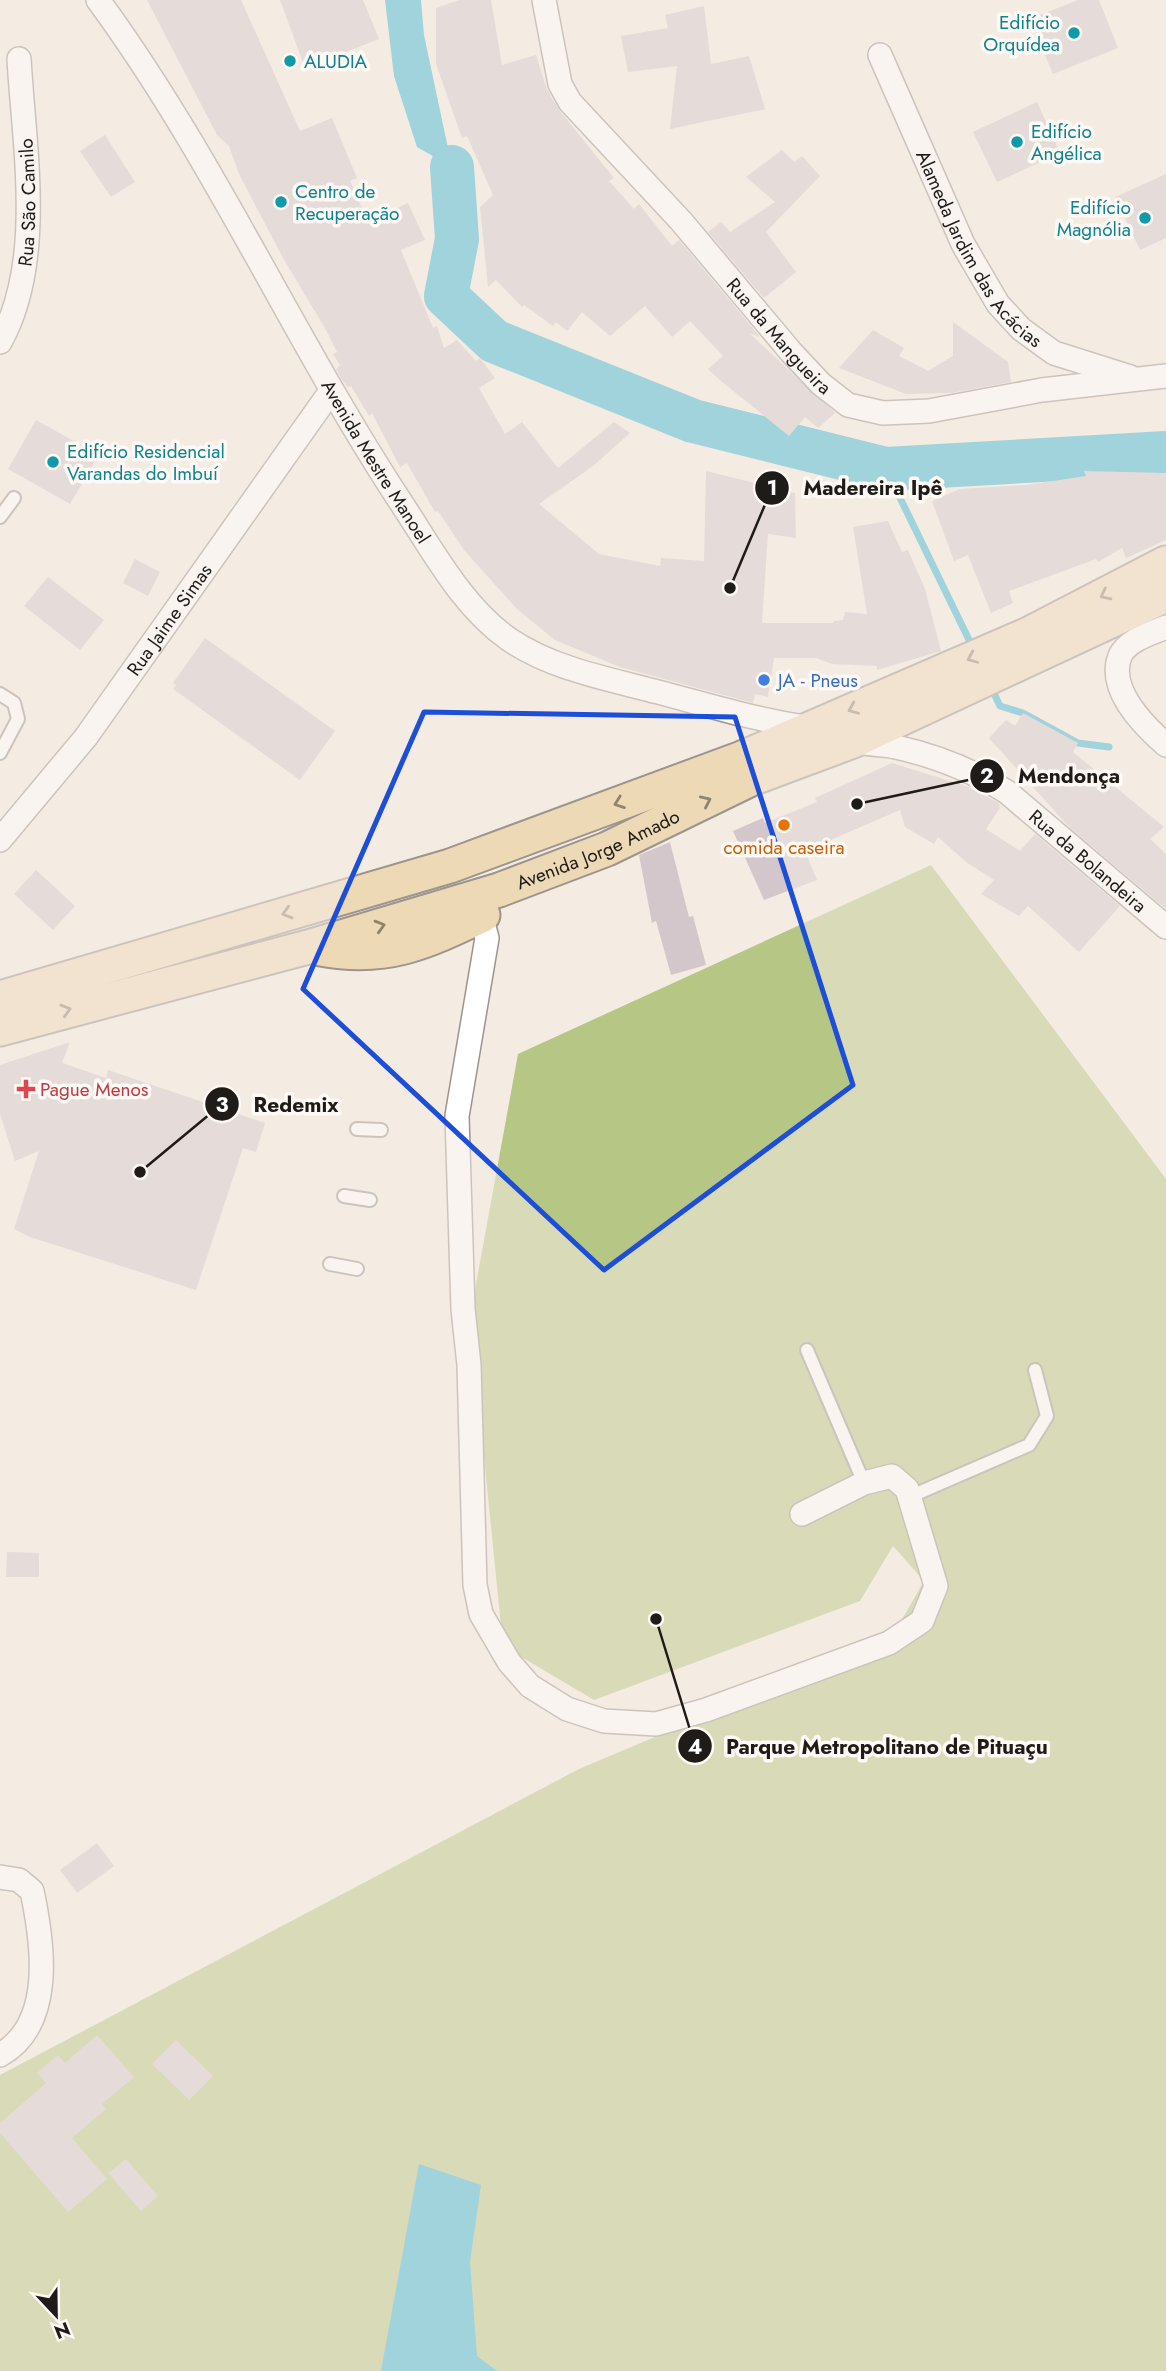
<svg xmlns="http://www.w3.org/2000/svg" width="1166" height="2371" viewBox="0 0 1166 2371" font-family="Jost,sans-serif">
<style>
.green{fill:#b6c684}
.water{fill:#3bb5d0}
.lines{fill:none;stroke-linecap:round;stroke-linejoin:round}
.stream{stroke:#3bb5d0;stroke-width:7}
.river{stroke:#3bb5d0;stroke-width:44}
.building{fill:#d3c7cb}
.lane-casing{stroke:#9c948d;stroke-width:16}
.street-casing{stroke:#9c948d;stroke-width:26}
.secondary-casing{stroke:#9c948d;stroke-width:37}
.lane{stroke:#fff;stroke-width:12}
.street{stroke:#fff;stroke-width:23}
.secondary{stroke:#eed9b6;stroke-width:33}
.oneway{stroke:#90846f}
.marked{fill:none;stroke:#1d4ed8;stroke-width:5;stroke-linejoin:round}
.culture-dot{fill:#0f9aa8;stroke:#fef9f4;stroke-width:2.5}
.shop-dot{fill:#3f7fe0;stroke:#fef9f4;stroke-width:2.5}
.food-dot{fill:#e8710a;stroke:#fef9f4;stroke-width:2.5}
.health-dot{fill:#e0444e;stroke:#fef9f4;stroke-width:2.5}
.labels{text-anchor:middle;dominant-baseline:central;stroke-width:7;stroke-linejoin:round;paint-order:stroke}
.culture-label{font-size:19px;fill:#0d838f;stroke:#fef9f4;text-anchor:start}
.street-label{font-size:19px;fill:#1e1b19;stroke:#fef9f4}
.shop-label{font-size:19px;fill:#366cbe;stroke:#fef9f4;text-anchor:start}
.food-label{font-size:19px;fill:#c56008;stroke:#fef9f4}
.health-label{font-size:19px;fill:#be3a42;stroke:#fef9f4;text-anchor:start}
.leader{fill:none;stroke:#1e1b19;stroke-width:2.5}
.callout-dot{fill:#1e1b19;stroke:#fef9f4;stroke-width:2.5}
.mark-label{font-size:21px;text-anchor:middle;font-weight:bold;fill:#fff}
.callout-label{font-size:21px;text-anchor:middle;font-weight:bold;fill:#1e1b19;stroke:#fef9f4;stroke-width:7;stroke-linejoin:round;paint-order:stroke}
</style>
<rect width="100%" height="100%" fill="#f4ebe3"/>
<polygon class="green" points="931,865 1166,1179 1166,2371 0,2371 0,2075 579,1769 892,1637 924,1581 893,1546 860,1601 594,1700 503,1646 470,1317 518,1054"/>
<g class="water">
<polygon points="385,0 421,0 424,35 452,167 417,147 394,76"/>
<polygon points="419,2164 481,2185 470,2262 477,2356 497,2371 381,2371"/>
</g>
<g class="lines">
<g class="stream">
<polyline points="886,469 973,648"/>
<polyline points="991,687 1000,706 1023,713 1078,743 1109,747"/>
</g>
<polyline class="river" points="452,167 457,239 446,296 494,341 693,421 886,469 1166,453"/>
</g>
<g class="building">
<polygon points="147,0 241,0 300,131 332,118 357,178 350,181 368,222 408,203 425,240 401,250 433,328 437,326 444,348 457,340 476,361 480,358 495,378 479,388 505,434 522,422 558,468 614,422 630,433 593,466 539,504 599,554 660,566 661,558 704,561 706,471 795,493 796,538 768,534 762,623 833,623 834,621 843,620 845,612 867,614 853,527 888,521 902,552 908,550 925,589 941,651 877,670 877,666 832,664 816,658 774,658 768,697 755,694 753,703 620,667 555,640 517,609 464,550 438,511 435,512 407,463 400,467 372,413 369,416 351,386 348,387 342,380 336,369 340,365 333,354 337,352 326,330 283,258 239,174 229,146 217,135"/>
<polygon points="280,0 363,0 379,39 305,68"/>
<polygon points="459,0 491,0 502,65 536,55 547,90 560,111 614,178 609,181 634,209 639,204 672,246 679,240 760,337 749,333 835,413 818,428 805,417 789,436 721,381 708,369 723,356 690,321 672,337 645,306 610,336 582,312 567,331 556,322 553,326 524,305 522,307 496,280 488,287 480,207 493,195 467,136 462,138 436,64 436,8"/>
<polygon points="1078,0 1099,0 1118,48 1053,74 1030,19"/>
<polygon points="704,6 711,64 749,56 765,109 670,129 677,66 628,72 621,36 668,28 665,15"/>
<polygon points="1037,102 1060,153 997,182 973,132"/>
<polygon points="105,135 135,182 111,197 80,151"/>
<polygon points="782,150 794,162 802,156 820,176 766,232 796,272 764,298 708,232 721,222 730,232 775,202 746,177"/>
<polygon points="1166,174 1166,238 1140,250 1115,197"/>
<polygon points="953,322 1008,362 1011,382 951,393 906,394 839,368 873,330 904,348 899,356 928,371 953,356"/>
<polygon points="36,420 99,455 70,504 8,469"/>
<polygon points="1084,471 1166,473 1166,540 1126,558 1122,548 1098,562 1096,559 1009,591 1013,603 991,613 968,555 954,561 932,501 960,489 1026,485 1086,476"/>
<polygon points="135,559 160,572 148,596 123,583"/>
<polygon points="48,577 104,620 80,650 24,606"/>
<polygon points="205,638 335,731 300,780 173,689 176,685 173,683"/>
<polygon points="1023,713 1078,743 1073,752 1164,827 1150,839 1166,854 1166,909 1070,828 989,738 1006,720 1015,726"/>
<polygon points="892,763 966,786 999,803 1000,808 986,829 1020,851 1035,834 1120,906 1079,952 1028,906 1019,916 981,894 994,880 966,862 938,837 934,844 905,827 900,810 805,851 817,880 764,900 733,831 763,818 765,823 817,802 815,798"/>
<polygon points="670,842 689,917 693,916 706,965 671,975 656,921 652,923 639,855"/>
<polygon points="36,870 75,906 53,930 14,894"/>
<polygon points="70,1042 62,1063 106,1078 108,1070 265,1123 256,1152 243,1148 196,1290 30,1237 14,1229 39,1151 15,1161 0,1114 0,1065"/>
<polygon points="7,1552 39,1553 39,1577 6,1577"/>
<polygon points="97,1843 114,1866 77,1893 60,1870"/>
<polygon points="97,2035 134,2077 102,2104 106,2109 72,2138 107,2179 68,2212 0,2133 0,2123 46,2083 37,2073 58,2055 65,2063"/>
<polygon points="176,2040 213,2076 189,2100 152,2064"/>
<polygon points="126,2159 158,2196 141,2211 108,2173"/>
</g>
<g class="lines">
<g class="lane-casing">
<g id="lane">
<polyline points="0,517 14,498"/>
<polyline points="0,694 14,703 18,719 0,753"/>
<polyline points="357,1129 381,1130"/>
<polyline points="344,1196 370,1200"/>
<polyline points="330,1264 357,1269"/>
<polyline points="807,1350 864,1483"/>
<polyline points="909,1497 1029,1445 1047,1416 1035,1370"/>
</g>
</g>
<g class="street-casing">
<g id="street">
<path id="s1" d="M98,0C214,158 293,338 400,501C432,549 462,607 510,640C553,669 609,679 658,692C711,706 756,720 811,728"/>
<path id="s2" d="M544,0L560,84L570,102L681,221L791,352L821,384L848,405L883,413L929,411L1042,390L1166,376"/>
<path id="s3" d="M880,55L963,244L998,304L1021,329L1054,353L1130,377"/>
<path id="s4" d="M0,342C45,262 24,147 19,59"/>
<path d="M1166,627C1152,633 1127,640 1120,656C1107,689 1144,726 1166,745"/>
<path id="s5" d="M853,741C868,745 882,744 896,747C936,756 972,770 1007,792L1166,927"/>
<path id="s6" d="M0,840L86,737L331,391"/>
<polyline points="481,916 487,938 457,1116 463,1309 469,1365 475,1585 481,1614 509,1662 530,1686 567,1709 604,1721 656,1724 706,1710 889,1643 922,1621 936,1586 907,1489 892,1476 864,1483 802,1514"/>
<path d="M0,1877L19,1880L32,1891C43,1943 55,2024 0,2055"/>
</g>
</g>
<g class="secondary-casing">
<g id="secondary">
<path d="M321,949C387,961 424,943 483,915"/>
<polyline points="0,998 450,866 742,758 1029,634 1166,563"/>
<path id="s7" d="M0,1029L308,947L499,890L607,849L751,779L853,741L1166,595"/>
</g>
</g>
<use href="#lane" class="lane"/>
<use href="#street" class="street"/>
<use href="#secondary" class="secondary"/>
</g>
<defs><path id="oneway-chevron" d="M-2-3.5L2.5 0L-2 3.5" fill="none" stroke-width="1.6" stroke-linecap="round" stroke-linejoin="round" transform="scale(1.75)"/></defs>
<g class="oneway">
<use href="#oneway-chevron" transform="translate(1105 595) rotate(153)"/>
<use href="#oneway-chevron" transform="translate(972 658) rotate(157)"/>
<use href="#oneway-chevron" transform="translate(853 709) rotate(157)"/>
<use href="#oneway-chevron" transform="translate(706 801) rotate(-25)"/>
<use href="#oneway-chevron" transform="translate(619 803) rotate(160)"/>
<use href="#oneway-chevron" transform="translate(287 913) rotate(164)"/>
<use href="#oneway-chevron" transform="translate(380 926) rotate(-16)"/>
<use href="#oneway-chevron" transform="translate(66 1010) rotate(-16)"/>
</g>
<path d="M0 0H1166V2371H0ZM424,712L735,717L853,1085L604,1270L303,989Z" fill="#f4ebe3" fill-opacity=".55" fill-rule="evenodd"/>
<path class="marked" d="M424,712L735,717L853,1085L604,1270L303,989Z"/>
<g class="culture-dot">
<circle cx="1074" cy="33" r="7"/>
<circle cx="290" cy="61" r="7"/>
<circle cx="1017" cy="142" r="7"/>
<circle cx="281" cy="202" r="7"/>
<circle cx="1145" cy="218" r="7"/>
<circle cx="53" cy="462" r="7"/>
</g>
<circle class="shop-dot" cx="764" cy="680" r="7"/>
<circle class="food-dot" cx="784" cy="825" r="7"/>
<path class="health-dot" d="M22.5 1078.5h7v7h7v7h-7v7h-7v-7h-7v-7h7z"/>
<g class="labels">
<g class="culture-label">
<text x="1060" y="22" text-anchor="end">Edifício<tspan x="1060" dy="22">Orquídea</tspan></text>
<text x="304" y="61">ALUDIA</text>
<text x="1031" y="131">Edifício<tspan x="1031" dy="22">Angélica</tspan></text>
<text x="295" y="191">Centro de<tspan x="295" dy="22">Recuperação</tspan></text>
<text x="1131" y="207" text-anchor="end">Edifício<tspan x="1131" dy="22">Magnólia</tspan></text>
<text x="67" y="451">Edifício Residencial<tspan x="67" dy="22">Varandas do Imbuí</tspan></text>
</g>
<g class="street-label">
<text stroke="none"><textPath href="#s4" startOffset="144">Rua São Camilo</textPath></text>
<text stroke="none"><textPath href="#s3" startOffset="219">Alameda Jardim das Acácias</textPath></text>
<text stroke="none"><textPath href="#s2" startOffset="420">Rua da Mangueira</textPath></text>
<text stroke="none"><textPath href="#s1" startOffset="539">Avenida Mestre Manoel</textPath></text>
<text stroke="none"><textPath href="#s6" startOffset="278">Rua Jaime Simas</textPath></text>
<text stroke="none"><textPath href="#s7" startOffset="625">Avenida Jorge Amado</textPath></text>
<text stroke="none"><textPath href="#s5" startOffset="270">Rua da Bolandeira</textPath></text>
</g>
<g class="shop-label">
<text x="778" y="680">JA - Pneus</text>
</g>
<g class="food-label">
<text x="784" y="847">comida caseira</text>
</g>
<g class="health-label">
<text x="40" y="1089">Pague Menos</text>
</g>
</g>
<path class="leader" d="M730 588L772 488M857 804L987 776M140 1172L222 1104M656 1619L695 1746"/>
<g class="callout-dot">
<circle cx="730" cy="588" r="7"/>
<circle cx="857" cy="804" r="7"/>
<circle cx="140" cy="1172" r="7"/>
<circle cx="656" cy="1619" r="7"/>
<circle cx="772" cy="488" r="18"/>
<circle cx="987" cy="776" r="18"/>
<circle cx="222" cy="1104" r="18"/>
<circle cx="695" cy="1746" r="18"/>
</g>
<g class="mark-label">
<text x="772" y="495">1</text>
<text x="987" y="783">2</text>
<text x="222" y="1112">3</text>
<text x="695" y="1754">4</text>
</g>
<g class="callout-label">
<text x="873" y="495">Madereira Ipê</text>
<text x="1069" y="783">Mendonça</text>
<text x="296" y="1112">Redemix</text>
<text x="887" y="1754">Parque Metropolitano de Pituaçu</text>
</g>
<g transform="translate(56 2315) rotate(158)" stroke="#fef9f4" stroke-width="5" paint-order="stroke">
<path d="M0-5L12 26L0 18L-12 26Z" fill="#1e1b19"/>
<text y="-10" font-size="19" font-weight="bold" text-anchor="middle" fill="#1e1b19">N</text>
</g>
</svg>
